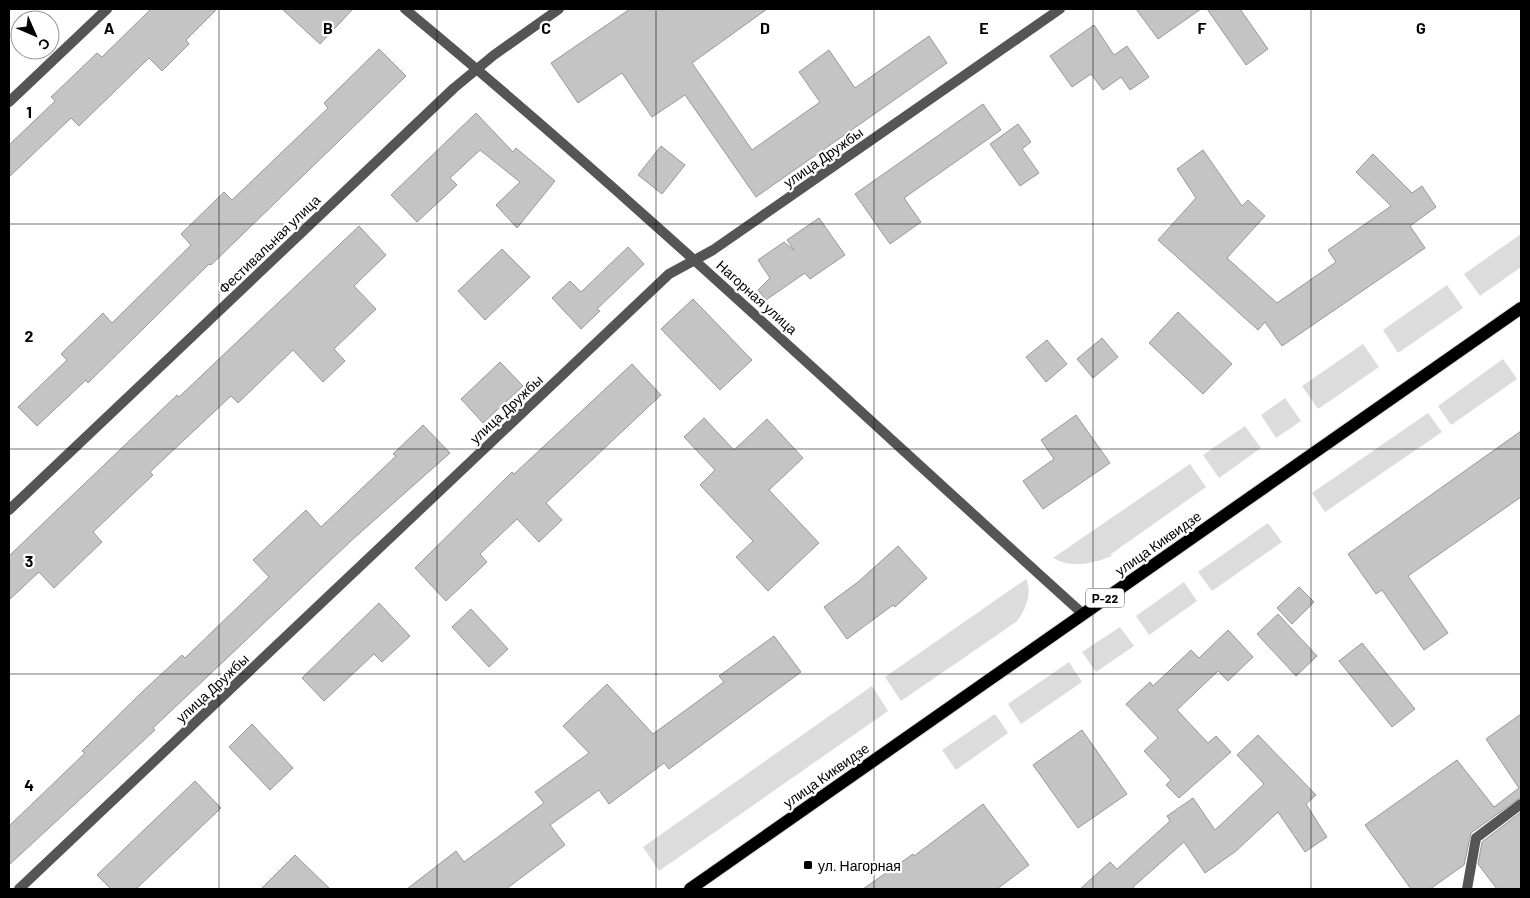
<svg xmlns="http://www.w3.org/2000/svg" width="1530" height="898" viewBox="0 0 1530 898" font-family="Barlow,sans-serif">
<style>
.green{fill:#dcdcdc}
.building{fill:#c4c4c4;stroke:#999}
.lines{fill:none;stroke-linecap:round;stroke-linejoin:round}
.primary-casing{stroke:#dbdbdb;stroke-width:14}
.service{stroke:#555;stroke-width:10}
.minor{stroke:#555;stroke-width:10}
.tertiary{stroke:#555;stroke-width:10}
.primary{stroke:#000;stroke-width:12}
.grid{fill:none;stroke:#000;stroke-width:1;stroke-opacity:0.55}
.poi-dot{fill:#000;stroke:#fff;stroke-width:2}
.labels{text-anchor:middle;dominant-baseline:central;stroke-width:4.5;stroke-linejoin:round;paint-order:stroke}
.shield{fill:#fff;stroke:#4c4c4c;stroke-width:1}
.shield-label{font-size:12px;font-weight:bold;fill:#000}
.street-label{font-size:14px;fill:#000;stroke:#fff}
.poi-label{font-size:14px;fill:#000;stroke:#fff;text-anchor:start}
.grid-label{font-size:16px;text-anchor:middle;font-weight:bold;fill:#000;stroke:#fff;stroke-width:4.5;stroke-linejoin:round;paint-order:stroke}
</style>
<rect width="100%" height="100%" fill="#fff"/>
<g class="green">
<polygon points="1521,234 1521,267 1480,296 1464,274"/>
<polygon points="1447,285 1463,308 1398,353 1383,330"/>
<polygon points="1363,344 1379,367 1318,409 1302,386"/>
<polygon points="1503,359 1517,379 1451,425 1438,406"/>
<polygon points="1285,398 1301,421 1276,438 1261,415"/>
<polygon points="1428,413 1442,432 1325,512 1312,493"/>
<polygon points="1245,426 1261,448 1219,478 1203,455"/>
<path d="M1190,464L1206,487L1111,554L1112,556C1094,563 1072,569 1053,558Z"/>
<polygon points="1268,523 1282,542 1212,591 1198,572"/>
<path d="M1026,579C1033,592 1025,612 1016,622L901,701L885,677Z"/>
<polygon points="1184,582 1197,601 1149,635 1136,616"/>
<polygon points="1120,627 1134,646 1096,672 1082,652"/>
<polygon points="1069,662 1082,682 1021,724 1008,704"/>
<polygon points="872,686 888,711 659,871 643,847"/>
<polygon points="995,714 1008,733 956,770 942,750"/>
</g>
<g class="building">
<polygon points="151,9 217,9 186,40 189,44 162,71 149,58 79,126 71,118 9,177 9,145 55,101 51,97 97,53 102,57"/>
<polygon points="282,9 353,9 320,44"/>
<polygon points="630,9 767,9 692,63 752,150 820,102 799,72 829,50 855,88 929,36 947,63 756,197 685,95 652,117 622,73 578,103 551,63"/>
<polygon points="1136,9 1201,9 1158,39"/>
<polygon points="1207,9 1240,9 1268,49 1246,65"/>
<polygon points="1094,25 1114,55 1127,46 1149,77 1130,90 1121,77 1103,90 1091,74 1072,87 1050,56"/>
<polygon points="379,49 406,76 211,265 209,264 88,383 86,380 37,426 18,407 67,360 61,354 103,313 112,323 191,245 181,234 224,192 232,200 328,108 324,103"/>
<polygon points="983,104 1001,130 904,198 921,222 890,244 855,194"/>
<polygon points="476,113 513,152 516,148 555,181 517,228 496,205 520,182 480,150 450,178 457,185 417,222 391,195"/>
<polygon points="1018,124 1031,142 1022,149 1039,173 1020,186 990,144"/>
<polygon points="661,146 685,165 662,194 638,175"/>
<polygon points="1203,150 1242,206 1248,200 1265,216 1227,258 1277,303 1336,262 1328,250 1391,206 1356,172 1373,154 1412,193 1422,186 1436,207 1410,226 1425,248 1282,346 1265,322 1258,330 1158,240 1196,198 1177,169"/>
<polygon points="819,218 845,255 810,279 805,273 766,300 758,290 770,278 758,260 784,242 794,250 787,240"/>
<polygon points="359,226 386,255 354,286 376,309 334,349 345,361 323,382 293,350 238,403 231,396 150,472 153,475 93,532 102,542 54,588 39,572 9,600 9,556 177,395 179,397"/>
<polygon points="628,247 644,264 597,309 600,311 581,329 552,298 570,281 581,292"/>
<polygon points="502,249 530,277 485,320 458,291"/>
<polygon points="693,299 752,360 720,390 661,329"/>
<polygon points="1178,312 1232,364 1203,394 1149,343"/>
<polygon points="1102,338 1118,357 1093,378 1077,359"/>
<polygon points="1047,340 1067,364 1046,382 1026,357"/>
<polygon points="500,362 523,386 483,423 461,399"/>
<polygon points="632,364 661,395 546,503 562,520 539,542 517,519 480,554 487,562 446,601 415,568 512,472 514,474"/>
<polygon points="1076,415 1110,463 1043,509 1023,481 1054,459 1041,440"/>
<polygon points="704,418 734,450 767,419 803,458 769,490 819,543 768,591 736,557 753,541 700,485 715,470 684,437"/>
<polygon points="423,425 450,453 352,540 153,728 155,730 9,865 9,826 85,753 82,751 141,693 182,655 185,658 269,577 253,560 306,510 321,527 396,456 393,454"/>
<polygon points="1521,431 1521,497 1408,576 1448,633 1424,650 1382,590 1376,594 1348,554"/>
<polygon points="898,546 927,578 895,607 893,605 847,639 824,607 858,582"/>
<polygon points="1299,587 1314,602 1292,624 1277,608"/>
<polygon points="379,603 410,636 382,662 374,654 324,701 302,678"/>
<polygon points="471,609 508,649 489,667 452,627"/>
<polygon points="1278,614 1317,656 1296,676 1257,634"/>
<polygon points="1228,630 1253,657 1228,681 1218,671 1177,710 1208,743 1216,736 1231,752 1179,798 1166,785 1171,780 1144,751 1158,738 1126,704 1150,682 1153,686 1191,650 1199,658"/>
<polygon points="774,636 801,672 669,769 664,763 609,804 599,790 550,825 565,845 506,889 407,889 456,851 464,862 544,803 535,792 589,753 563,726 607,684 653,734 724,682 719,676"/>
<polygon points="1362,643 1415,709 1392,727 1339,661"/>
<polygon points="1521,714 1521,797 1471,833 1464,865 1430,889 1411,889 1365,825 1457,760 1494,807 1519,788 1486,739"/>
<polygon points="252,724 293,768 270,790 229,747"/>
<polygon points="1082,730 1127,794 1078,828 1033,765"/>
<polygon points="1258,735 1316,795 1306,804 1327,837 1305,852 1278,812 1236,851 1205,873 1184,842 1133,887 1135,889 1080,889 1110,862 1117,869 1170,821 1167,816 1193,798 1215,830 1264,784 1237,755"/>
<polygon points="195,781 221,808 136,889 111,889 97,875"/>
<polygon points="983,804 1029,865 997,889 863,889 913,854 914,856"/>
<polygon points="1521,812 1521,889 1497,889 1478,864 1482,842"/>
<polygon points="295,855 330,889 261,889"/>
</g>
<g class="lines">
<g class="primary-casing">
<polyline id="primary" points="690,889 1521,308"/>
</g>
<polyline class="service" points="1467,889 1476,838 1521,804"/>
<g class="minor">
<polyline points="9,102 107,9"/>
<polyline points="9,510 454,88 494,55 559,9"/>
<polyline points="19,889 669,274 713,250 1060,9"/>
</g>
<path class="tertiary" d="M405,9C638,202 858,411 1083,614"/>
<use href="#primary" class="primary"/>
</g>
<path class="grid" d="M219,9V889M437,9V889M656,9V889M874,9V889M1093,9V889M1311,9V889M9,224H1521M9,449H1521M9,674H1521"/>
<rect class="poi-dot" x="803" y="860" width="10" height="10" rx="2.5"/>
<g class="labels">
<rect class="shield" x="1086" y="588.5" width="38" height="19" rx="4"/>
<g class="shield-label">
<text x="1105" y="598">Р-22</text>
</g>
<g class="street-label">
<text transform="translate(823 157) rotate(-35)">улица Дружбы</text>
<text transform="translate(269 244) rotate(-44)">Фестивальная улица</text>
<text transform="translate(757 297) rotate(42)">Нагорная улица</text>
<text transform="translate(506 409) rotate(-43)">улица Дружбы</text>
<text transform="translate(1158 543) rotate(-35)">улица Киквидзе</text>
<text transform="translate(212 688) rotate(-43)">улица Дружбы</text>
<text transform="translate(826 775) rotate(-35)">улица Киквидзе</text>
</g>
<g class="poi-label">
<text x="818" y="865">ул. Нагорная</text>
</g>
</g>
<g class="grid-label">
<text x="109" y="34">A</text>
<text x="328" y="34">B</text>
<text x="546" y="34">C</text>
<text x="765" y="34">D</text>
<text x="984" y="34">E</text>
<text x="1202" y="34">F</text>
<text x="1421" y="34">G</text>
<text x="29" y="118">1</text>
<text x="29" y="342">2</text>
<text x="29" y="567">3</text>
<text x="29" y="791">4</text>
</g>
<rect width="1530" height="898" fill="none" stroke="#000000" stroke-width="20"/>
<g transform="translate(35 35) rotate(135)"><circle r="24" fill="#ffffff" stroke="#999999"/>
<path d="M0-4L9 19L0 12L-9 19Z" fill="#000000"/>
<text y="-8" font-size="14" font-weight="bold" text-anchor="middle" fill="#000000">С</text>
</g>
</svg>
